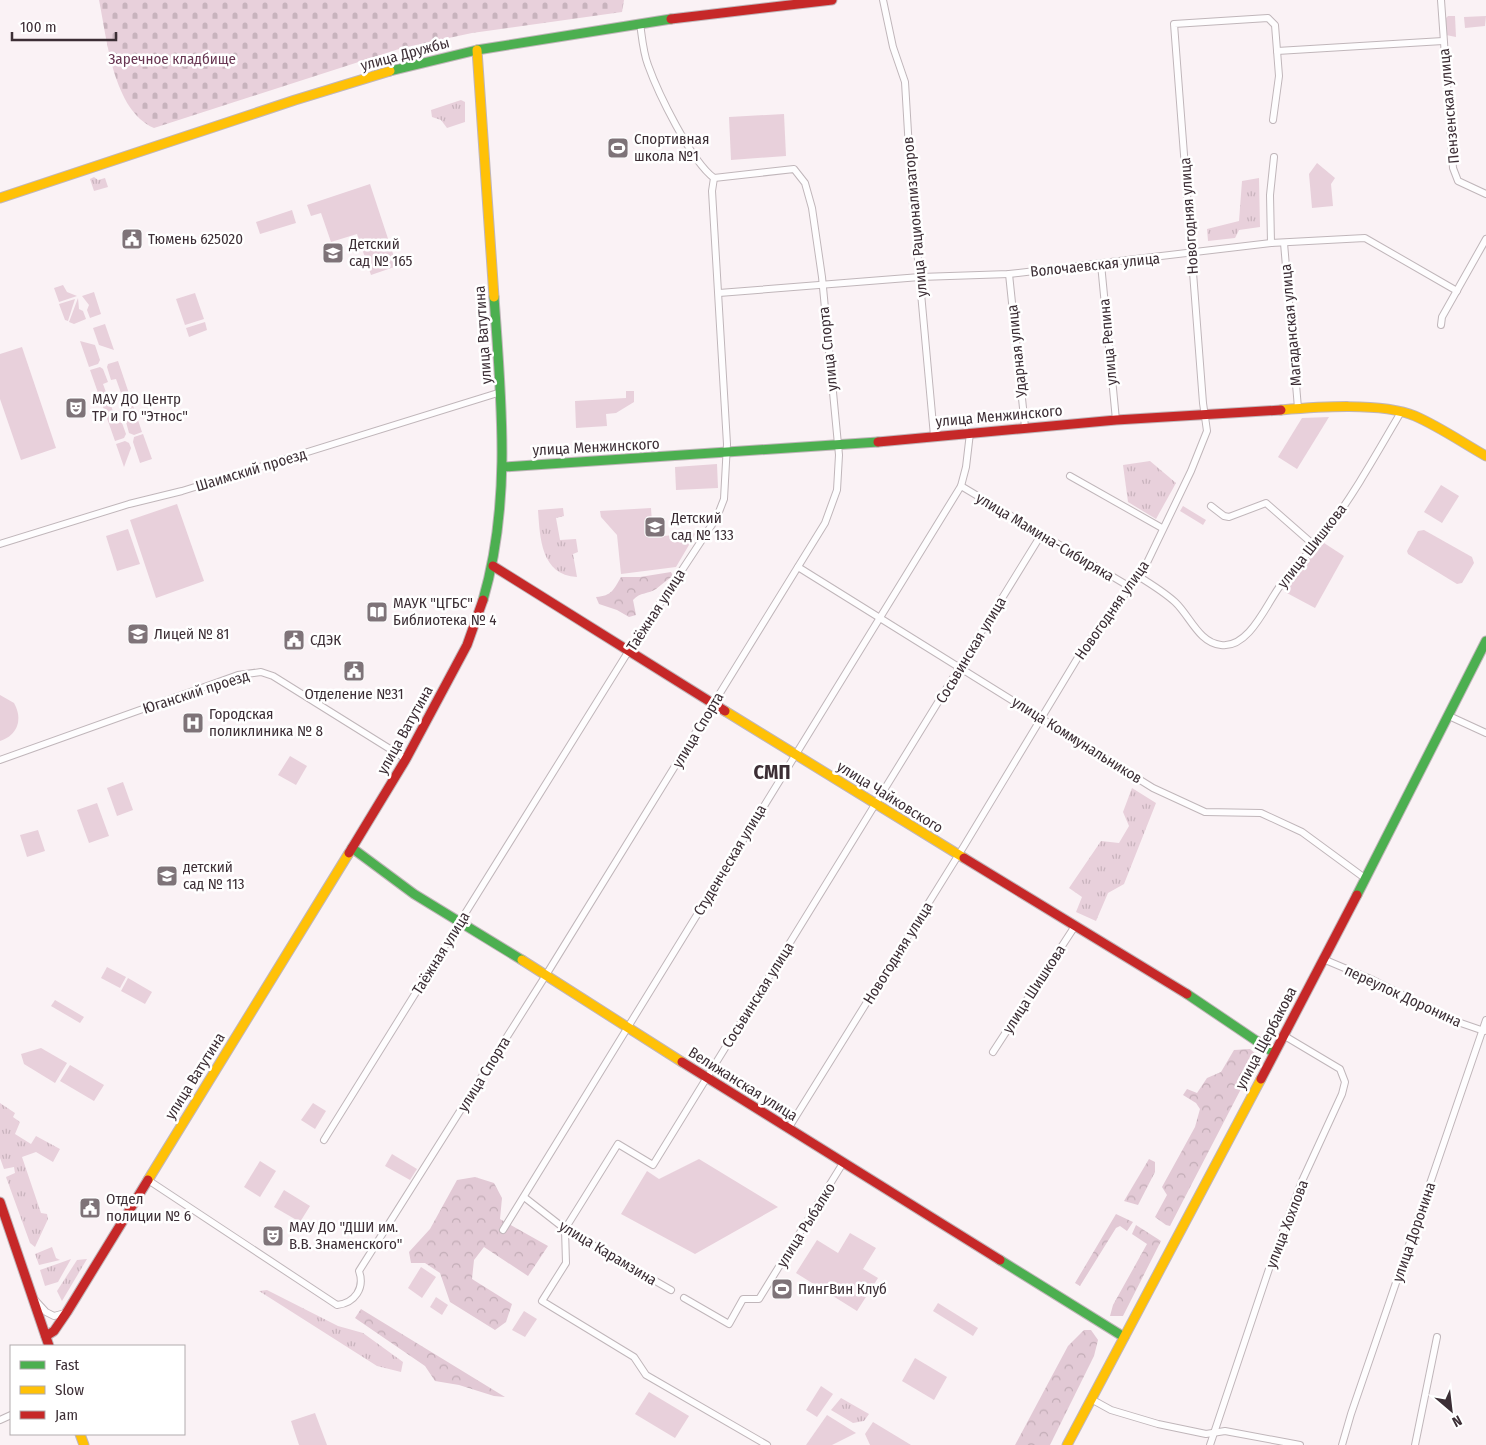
<svg xmlns="http://www.w3.org/2000/svg" width="1486" height="1445" viewBox="0 0 1486 1445" font-family="'Fira Sans Condensed',sans-serif">
<style>
.grass{fill:url(#grass-tufts)}
.forest{fill:url(#forest-crowns)}
.cemetery{fill:url(#cemetery-stones)}
.green{fill:#e8d0db}
.lines{fill:none;stroke-linecap:round;stroke-linejoin:round}
.street-casing{stroke:#c0b6ba;stroke-width:8}
.fast-casing{stroke:#c0b6ba;stroke-width:11}
.slow-casing{stroke:#c0b6ba;stroke-width:11}
.jam-casing{stroke:#c0b6ba;stroke-width:11}
.street{stroke:#fefdfe;stroke-width:6}
.fast{stroke:#4caf50;stroke-width:9}
.slow{stroke:#ffc107;stroke-width:9}
.jam{stroke:#c62828;stroke-width:9}
.labels{text-anchor:middle;dominant-baseline:central;stroke-width:5;stroke-linejoin:round;paint-order:stroke}
.street-label{font-size:15px;fill:#3c2e35;stroke:#fff}
.park-label{font-size:15px;fill:#683652;stroke:#fff}
.poi-label{font-size:15px;fill:#3c2e35;stroke:#fff;text-anchor:start}
.district-label{font-size:20px;font-weight:bold;fill:#3c2e35;stroke:#fff}
</style>
<defs>
<pattern id="grass-tufts" width="24" height="20" patternUnits="userSpaceOnUse" patternTransform="scale(1.25)"><rect width="24" height="20" fill="#e8d0db"/><path d="M3 7l-1-3M5 7V3M7 7l1-3M15 17l-1-3M17 17v-4M19 17l1-3" fill="none" stroke="#c8b3bd"/></pattern>
<pattern id="forest-crowns" width="20" height="18" patternUnits="userSpaceOnUse" patternTransform="scale(1.25)"><rect width="20" height="18" fill="#e2c9d5"/><path d="M2 6a3 3 0 1 1 6 0M12 15a3 3 0 1 1 6 0" fill="none" stroke="#c3adb7"/></pattern>
<pattern id="cemetery-stones" width="16" height="16" patternUnits="userSpaceOnUse" patternTransform="scale(1.25)"><rect width="16" height="16" fill="#e8d0db"/><path d="M2 7V4a2 2 0 0 1 4 0v3zM10 15v-3a2 2 0 0 1 4 0v3z" fill="#c8b3bd"/></pattern>
</defs>
<rect width="100%" height="100%" fill="#faf2f5"/>
<g class="grass">
<polygon points="461,100 465,102 465,122 447,128 441,120 432,117 431,110"/>
<polygon points="94,177 98,180 105,178 108,187 94,191 90,179"/>
<polygon points="1259,178 1260,227 1239,230 1235,238 1208,241 1207,229 1239,221 1242,181"/>
<polygon points="1150,461 1176,483 1156,519 1128,502 1123,465"/>
<path d="M563,508L564,516L556,518L560,540L576,539L578,552L573,554L577,577C541,575 540,538 538,510Z"/>
<polygon points="1132,788 1156,803 1124,884 1108,893 1096,921 1076,912 1082,897 1069,888 1101,841 1119,843 1129,826 1123,812"/>
<polygon points="0,1103 15,1113 13,1117 20,1122 15,1134 31,1144 36,1136 60,1149 53,1162 36,1152 22,1157 41,1213 47,1214 48,1219 35,1247 30,1243 6,1177 15,1173 14,1167 4,1169 0,1158"/>
<polygon points="52,1247 56,1258 60,1260 39,1265 35,1254"/>
<polygon points="71,1259 58,1282 45,1286 40,1270"/>
<polygon points="87,1259 62,1301 57,1291 77,1260"/>
<polygon points="267,1290 338,1326 363,1333 403,1362 401,1372 377,1366 259,1291"/>
<polygon points="841,1398 869,1414 864,1421 853,1423 831,1410"/>
</g>
<g class="forest">
<path d="M671,572L673,576C667,580 662,584 656,589C649,594 640,592 633,600L636,615L629,617L617,610L599,604L596,597C612,596 614,589 621,577H640Z"/>
<polygon points="1250,1049 1258,1056 1170,1226 1166,1225 1155,1217 1167,1195 1162,1187 1195,1127 1200,1109 1196,1103 1183,1095 1187,1089 1197,1093 1207,1078 1221,1072 1234,1050"/>
<polygon points="1149,1159 1155,1162 1155,1172 1138,1205 1124,1201"/>
<polygon points="475,1177 494,1183 502,1198 500,1219 548,1246 528,1276 484,1247 474,1260 472,1279 512,1304 506,1322 495,1330 450,1302 440,1273 425,1263 411,1263 409,1252 430,1229 457,1180"/>
<polygon points="1116,1214 1133,1222 1127,1231 1120,1226 1116,1228 1080,1286 1075,1283"/>
<polygon points="1136,1225 1161,1241 1123,1316 1110,1316 1113,1305 1147,1244 1132,1234"/>
<polygon points="361,1309 505,1397 494,1396 459,1385 435,1381 425,1366 355,1318"/>
<polygon points="1084,1330 1091,1330 1098,1340 1094,1356 1050,1445 1015,1445 1068,1346"/>
</g>
<path class="cemetery" d="M99,0H624L622,12L472,33L402,48L154,128C113,110 107,39 99,0Z"/>
<g class="green">
<polygon points="1448,16 1455,16 1456,37 1446,35 1445,19"/>
<polygon points="1486,16 1485,26 1465,28 1464,17"/>
<polygon points="784,114 786,156 731,160 729,117"/>
<polygon points="1317,163 1335,178 1331,184 1333,206 1312,208 1309,174"/>
<polygon points="370,184 397,266 371,275 357,234 331,242 321,213 311,216 307,205"/>
<polygon points="292,210 296,223 260,234 256,222"/>
<polygon points="63,285 67,292 77,296 59,302 54,288"/>
<polygon points="94,292 101,314 90,318 87,310 89,305 82,296"/>
<polygon points="195,293 204,319 185,325 176,299"/>
<polygon points="78,298 79,309 83,311 86,319 74,324 69,322"/>
<polygon points="75,299 68,321 65,320 59,304"/>
<polygon points="205,322 207,330 189,337 186,328"/>
<polygon points="105,324 114,350 99,345 93,328"/>
<polygon points="80,341 95,345 100,360 98,364 89,367"/>
<polygon points="22,347 56,448 21,460 0,399 0,354"/>
<polygon points="118,361 142,432 134,435 129,433 126,422 130,418 116,379 111,380 107,367 108,364"/>
<polygon points="100,367 103,369 108,382 103,384 117,422 122,423 126,434 124,438 115,441 90,370"/>
<polygon points="626,391 634,391 634,402 616,413 606,414 607,426 576,428 575,401 626,398"/>
<polygon points="1329,417 1297,469 1278,457 1302,418"/>
<polygon points="143,434 152,459 140,463 133,442 134,437"/>
<polygon points="125,441 129,443 131,448 124,467 116,444"/>
<polygon points="717,464 718,488 676,490 675,467"/>
<polygon points="1441,485 1459,496 1442,523 1424,512"/>
<polygon points="177,504 204,581 156,598 130,520"/>
<polygon points="1183,506 1206,520 1203,525 1180,511"/>
<polygon points="651,508 653,537 696,533 676,567 621,574 617,535 601,517 600,511"/>
<polygon points="128,529 140,564 117,571 106,536"/>
<polygon points="1424,530 1472,557 1474,563 1462,583 1457,584 1408,554 1407,551 1418,531"/>
<polygon points="1324,543 1344,556 1315,608 1285,592 1301,566"/>
<path d="M0,695L14,703C23,719 18,735 0,741Z"/>
<polygon points="290,756 307,766 296,785 278,775"/>
<polygon points="123,782 133,810 117,816 107,788"/>
<polygon points="97,803 109,836 89,843 77,810"/>
<polygon points="38,830 45,851 27,857 20,835"/>
<polygon points="107,967 126,977 120,988 101,978"/>
<polygon points="128,978 152,992 145,1004 121,991"/>
<polygon points="55,1000 84,1017 80,1023 51,1006"/>
<polygon points="41,1048 67,1063 55,1083 24,1064 21,1054"/>
<polygon points="70,1065 104,1085 94,1101 60,1081"/>
<polygon points="313,1103 326,1111 315,1129 301,1120"/>
<polygon points="392,1154 417,1169 410,1180 385,1166"/>
<polygon points="699,1159 778,1207 695,1254 621,1214 647,1171 659,1179"/>
<polygon points="260,1161 276,1171 260,1197 244,1187"/>
<polygon points="284,1190 310,1206 300,1222 274,1207"/>
<polygon points="850,1233 876,1248 863,1269 878,1278 857,1311 796,1273 817,1240 838,1253"/>
<polygon points="421,1267 436,1277 422,1298 408,1288"/>
<polygon points="436,1297 448,1305 442,1315 430,1307"/>
<polygon points="938,1303 978,1328 973,1336 933,1311"/>
<polygon points="524,1311 537,1319 525,1337 512,1330"/>
<polygon points="915,1358 947,1377 934,1400 902,1381"/>
<polygon points="821,1386 833,1394 817,1417 806,1410"/>
<polygon points="649,1392 689,1416 675,1438 635,1414"/>
<polygon points="315,1413 327,1445 299,1445 291,1421"/>
<polygon points="827,1415 856,1433 832,1445 806,1445"/>
<polygon points="873,1422 911,1445 870,1445 865,1434"/>
</g>
<g class="lines">
<g class="street-casing">
<g id="street">
<polyline points="883,0 893,47 905,82 911,183 934,436"/>
<polyline points="1441,0 1453,168 1458,181 1486,194"/>
<polyline points="1277,51 1443,41"/>
<polyline points="1271,243 1270,195 1274,157"/>
<polyline points="1284,243 1298,408"/>
<polyline points="1101,264 1116,420"/>
<polyline points="1009,274 1025,427"/>
<polyline points="719,293 920,277 1009,274 1271,243 1365,238 1457,291"/>
<polyline points="1441,325 1442,317 1486,239"/>
<polyline points="1070,476 1162,528"/>
<polyline points="961,486 1130,587"/>
<polyline points="1211,506 1224,516 1229,517 1266,503 1315,546"/>
<polyline points="0,544 129,504 182,491 501,392"/>
<polyline points="798,567 1153,788 1205,812 1261,813 1302,832 1366,879"/>
<path d="M1138,576C1151,584 1164,592 1175,602C1190,616 1199,643 1221,645C1249,649 1267,603 1280,586C1293,567 1311,552 1324,534C1353,496 1377,453 1401,412"/>
<polyline points="1449,716 1486,733"/>
<polyline points="0,760 238,675 261,672 273,676 406,759"/>
<polyline points="1323,959 1373,980 1452,1020 1484,1031"/>
<polyline points="993,1052 1075,926"/>
<polyline points="788,1129 964,846 1080,654 1144,569 1191,471 1207,431 1203,403 1174,24 1268,18 1275,25 1279,76 1273,120"/>
<path d="M324,1140L628,652L717,517L724,499L727,444L712,191L714,178C691,161 658,93 648,65C643,52 642,37 640,23"/>
<path d="M148,1180L337,1305C355,1303 365,1288 359,1271L546,975L825,523L837,490L839,455L822,277L812,208L805,183L794,169L714,178"/>
<polyline points="524,1197 565,1229 671,1290"/>
<polyline points="503,1230 961,486 966,467 970,433"/>
<polyline points="684,1298 729,1324 743,1299 759,1299 843,1163"/>
<polyline points="35,1300 46,1312 54,1316 65,1313"/>
<polyline points="1091,1399 1111,1410 1158,1424 1206,1434 1225,1431 1300,1445"/>
<polyline points="0,1420 11,1415"/>
<polyline points="767,1445 646,1375 634,1357 542,1301 566,1263 565,1229 618,1144 653,1165 1041,535"/>
<polyline points="1210,1445 1270,1266 1302,1181 1342,1094 1345,1082 1340,1069 1283,1035"/>
<polyline points="1342,1445 1351,1414 1486,1020"/>
<polyline points="1415,1445 1437,1337"/>
</g>
</g>
<g class="fast-casing">
<g id="fast">
<polyline points="390,71 477,50 671,19"/>
<polyline points="503,467 878,442"/>
<path d="M483,600C512,501 501,397 494,297"/>
<polyline points="352,848 414,894 522,960"/>
<polyline points="1357,895 1486,641"/>
<polyline points="1187,994 1273,1052"/>
<polyline points="1000,1260 1124,1337"/>
</g>
</g>
<g class="slow-casing">
<g id="slow">
<polyline points="477,50 494,297"/>
<polyline points="0,198 295,100 390,71"/>
<path d="M1281,410C1317,407 1382,402 1415,416C1440,427 1463,443 1486,456"/>
<polyline points="725,711 964,858"/>
<polyline points="522,960 682,1062"/>
<polyline points="148,1180 349,853"/>
<polyline points="80,1434 84,1445"/>
<polyline points="1067,1445 1261,1079"/>
</g>
</g>
<g class="jam-casing">
<g id="jam">
<polyline points="671,19 832,0"/>
<polyline points="878,442 1116,420 1281,410"/>
<polyline points="493,566 725,711"/>
<polyline points="349,853 406,759 467,645 483,600"/>
<polyline points="964,858 1187,994"/>
<polyline points="682,1062 1000,1260"/>
<polyline points="1261,1079 1357,895"/>
<polyline points="0,1202 49,1346"/>
<polyline points="46,1336 54,1331 67,1312 148,1180"/>
</g>
</g>
<use href="#street" class="street"/>
<use href="#fast" class="fast"/>
<use href="#slow" class="slow"/>
<use href="#jam" class="jam"/>
</g>
<defs>
<g id="stadium-square" transform="scale(1.125)"><rect x="-9" y="-9" width="18" height="18" rx="4" fill="#7e7378" stroke="#fff"/><path d="M0-5a6.5 5 0 1 0 0 10a6.5 5 0 1 0 0-10ZM-3.5-1.8h7v3.6h-7Z" fill="#fff"/></g>
<g id="civic-square" transform="scale(1.125)"><rect x="-9" y="-9" width="18" height="18" rx="4" fill="#7e7378" stroke="#fff"/><path d="M-.6-6.5H3V-4.5H.6V-3L4-1V1h2V6H-6V1h2V-1L-.6-3ZM-1.2 2.5V6h2.4V2.5Z" fill="#fff"/></g>
<g id="school-square" transform="scale(1.125)"><rect x="-9" y="-9" width="18" height="18" rx="4" fill="#7e7378" stroke="#fff"/><path d="M0-5L7-2L0 1L-7-2ZM-4 1L0 2.5L4 1V4Q0 6-4 4Z" fill="#fff"/></g>
<g id="theatre-square" transform="scale(1.125)"><rect x="-9" y="-9" width="18" height="18" rx="4" fill="#7e7378" stroke="#fff"/><path d="M-5-5.5Q0-4 5-5.5V0Q5 5 0 6Q-5 5-5 0ZM-3.3-2.5H-1v1.5H-3.3ZM1-2.5H3.3v1.5H1ZM-2.8 1Q0 5.5 2.8 1Z" fill="#fff"/></g>
<g id="library-square" transform="scale(1.125)"><rect x="-9" y="-9" width="18" height="18" rx="4" fill="#7e7378" stroke="#fff"/><path d="M-6-4Q-3-5.5-.7-3.5V5Q-3 3-6 4ZM6-4Q3-5.5 .7-3.5V5Q3 3 6 4Z" fill="#fff"/></g>
<g id="hospital-square" transform="scale(1.125)"><rect x="-9" y="-9" width="18" height="18" rx="4" fill="#7e7378" stroke="#fff"/><path d="M-5-5h3v3.5h4V-5h3V5h-3V1.5h-4V5h-3Z" fill="#fff"/></g>
</defs>
<g fill-rule="evenodd">
<use href="#stadium-square" x="618" y="148"/>
<use href="#civic-square" x="132" y="239"/>
<use href="#school-square" x="333" y="253"/>
<use href="#theatre-square" x="76" y="408"/>
<use href="#school-square" x="655" y="527"/>
<use href="#library-square" x="377" y="612"/>
<use href="#school-square" x="138" y="634"/>
<use href="#civic-square" x="294" y="640"/>
<use href="#civic-square" x="354" y="671"/>
<use href="#hospital-square" x="193" y="723"/>
<use href="#school-square" x="167" y="876"/>
<use href="#civic-square" x="90" y="1208"/>
<use href="#theatre-square" x="273" y="1236"/>
<use href="#stadium-square" x="782" y="1289"/>
</g>
<g class="labels">
<g class="street-label">
<text transform="translate(405 54) rotate(-15)">улица Дружбы</text>
<text transform="translate(1449 106) rotate(-95)">Пензенская улица</text>
<text transform="translate(1189 216) rotate(-94)">Новогодняя улица</text>
<text transform="translate(915 217) rotate(-95)">улица Рационализаторов</text>
<text transform="translate(1095 265) rotate(-6)">Волочаевская улица</text>
<text transform="translate(1291 325) rotate(-95)">Магаданская улица</text>
<text transform="translate(483 335) rotate(-94)">улица Ватутина</text>
<text transform="translate(1108 342) rotate(-95)">улица Репина</text>
<text transform="translate(828 349) rotate(-96)">улица Спорта</text>
<text transform="translate(1017 351) rotate(-96)">Ударная улица</text>
<text transform="translate(999 416) rotate(-5)">улица Менжинского</text>
<text transform="translate(596 447) rotate(-3)">улица Менжинского</text>
<text transform="translate(251 470) rotate(-17)">Шаимский проезд</text>
<text transform="translate(1045 537) rotate(31)">улица Мамина-Сибиряка</text>
<text transform="translate(1312 546) rotate(-52)">улица Шишкова</text>
<text transform="translate(656 610) rotate(-57)">Таёжная улица</text>
<text transform="translate(1112 610) rotate(-55)">Новогодняя улица</text>
<text transform="translate(971 650) rotate(-59)">Сосьвинская улица</text>
<text transform="translate(196 692) rotate(-18)">Юганский проезд</text>
<text transform="translate(405 730) rotate(-61)">улица Ватутина</text>
<text transform="translate(698 730) rotate(-59)">улица Спорта</text>
<text transform="translate(1077 740) rotate(32)">улица Коммунальников</text>
<text transform="translate(890 797) rotate(32)">улица Чайковского</text>
<text transform="translate(730 860) rotate(-59)">Студенческая улица</text>
<text transform="translate(441 953) rotate(-58)">Таёжная улица</text>
<text transform="translate(898 953) rotate(-58)">Новогодняя улица</text>
<text transform="translate(1034 989) rotate(-57)">улица Шишкова</text>
<text transform="translate(758 995) rotate(-58)">Сосьвинская улица</text>
<text transform="translate(1403 996) rotate(25)">переулок Доронина</text>
<text transform="translate(1266 1038) rotate(-62)">улица Щербакова</text>
<text transform="translate(484 1074) rotate(-58)">улица Спорта</text>
<text transform="translate(195 1076) rotate(-58)">улица Ватутина</text>
<text transform="translate(743 1084) rotate(32)">Велижанская улица</text>
<text transform="translate(1287 1224) rotate(-69)">улица Хохлова</text>
<text transform="translate(806 1225) rotate(-58)">улица Рыбалко</text>
<text transform="translate(1414 1232) rotate(-71)">улица Доронина</text>
<text transform="translate(608 1253) rotate(31)">улица Карамзина</text>
</g>
<g class="park-label">
<text x="172" y="59">Заречное кладбище</text>
</g>
<g class="poi-label">
<text x="634" y="139">Спортивная<tspan x="634" dy="17">школа №1</tspan></text>
<text x="148" y="239">Тюмень 625020</text>
<text x="349" y="244">Детский<tspan x="349" dy="17">сад № 165</tspan></text>
<text x="92" y="399">МАУ ДО Центр<tspan x="92" dy="17">ТР и ГО "Этнос"</tspan></text>
<text x="671" y="518">Детский<tspan x="671" dy="17">сад № 133</tspan></text>
<text x="393" y="603">МАУК "ЦГБС"<tspan x="393" dy="17">Библиотека № 4</tspan></text>
<text x="154" y="634">Лицей № 81</text>
<text x="310" y="640">СДЭК</text>
<text x="354" y="694" text-anchor="middle">Отделение №31</text>
<text x="209" y="714">Городская<tspan x="209" dy="17">поликлиника № 8</tspan></text>
<text x="183" y="867">детский<tspan x="183" dy="17">сад № 113</tspan></text>
<text x="106" y="1199">Отдел<tspan x="106" dy="17">полиции № 6</tspan></text>
<text x="289" y="1227">МАУ ДО "ДШИ им.<tspan x="289" dy="17">В.В. Знаменского"</tspan></text>
<text x="798" y="1289">ПингВин Клуб</text>
</g>
<g class="district-label">
<text x="772" y="772">СМП</text>
</g>
</g>
<rect x="10" y="1345" width="175" height="90" fill="#ffffff" stroke="#b1abae"/>
<rect x="20" y="1361" width="25" height="8" fill="#4caf50" stroke="#b1abae"/>
<text x="55" y="1370" font-size="15" fill="#3c2e35">Fast</text>
<rect x="20" y="1386" width="25" height="8" fill="#ffc107" stroke="#b1abae"/>
<text x="55" y="1395" font-size="15" fill="#3c2e35">Slow</text>
<rect x="20" y="1411" width="25" height="8" fill="#c62828" stroke="#b1abae"/>
<text x="55" y="1420" font-size="15" fill="#3c2e35">Jam</text>
<g transform="translate(1451 1410) rotate(152)" stroke="#ffffff" stroke-width="4" paint-order="stroke">
<path d="M0-4L9 19L0 12L-9 19Z" fill="#3c2e35"/>
<text y="-8" font-size="14" font-weight="bold" text-anchor="middle" fill="#3c2e35">N</text>
</g>
<path d="M12 32v8h104v-8" fill="none" stroke="#3c2e35" stroke-width="2.5"/>
<text x="20" y="32" font-size="15" fill="#3c2e35" stroke="#ffffff" stroke-width="4" paint-order="stroke">100 m</text>
</svg>
